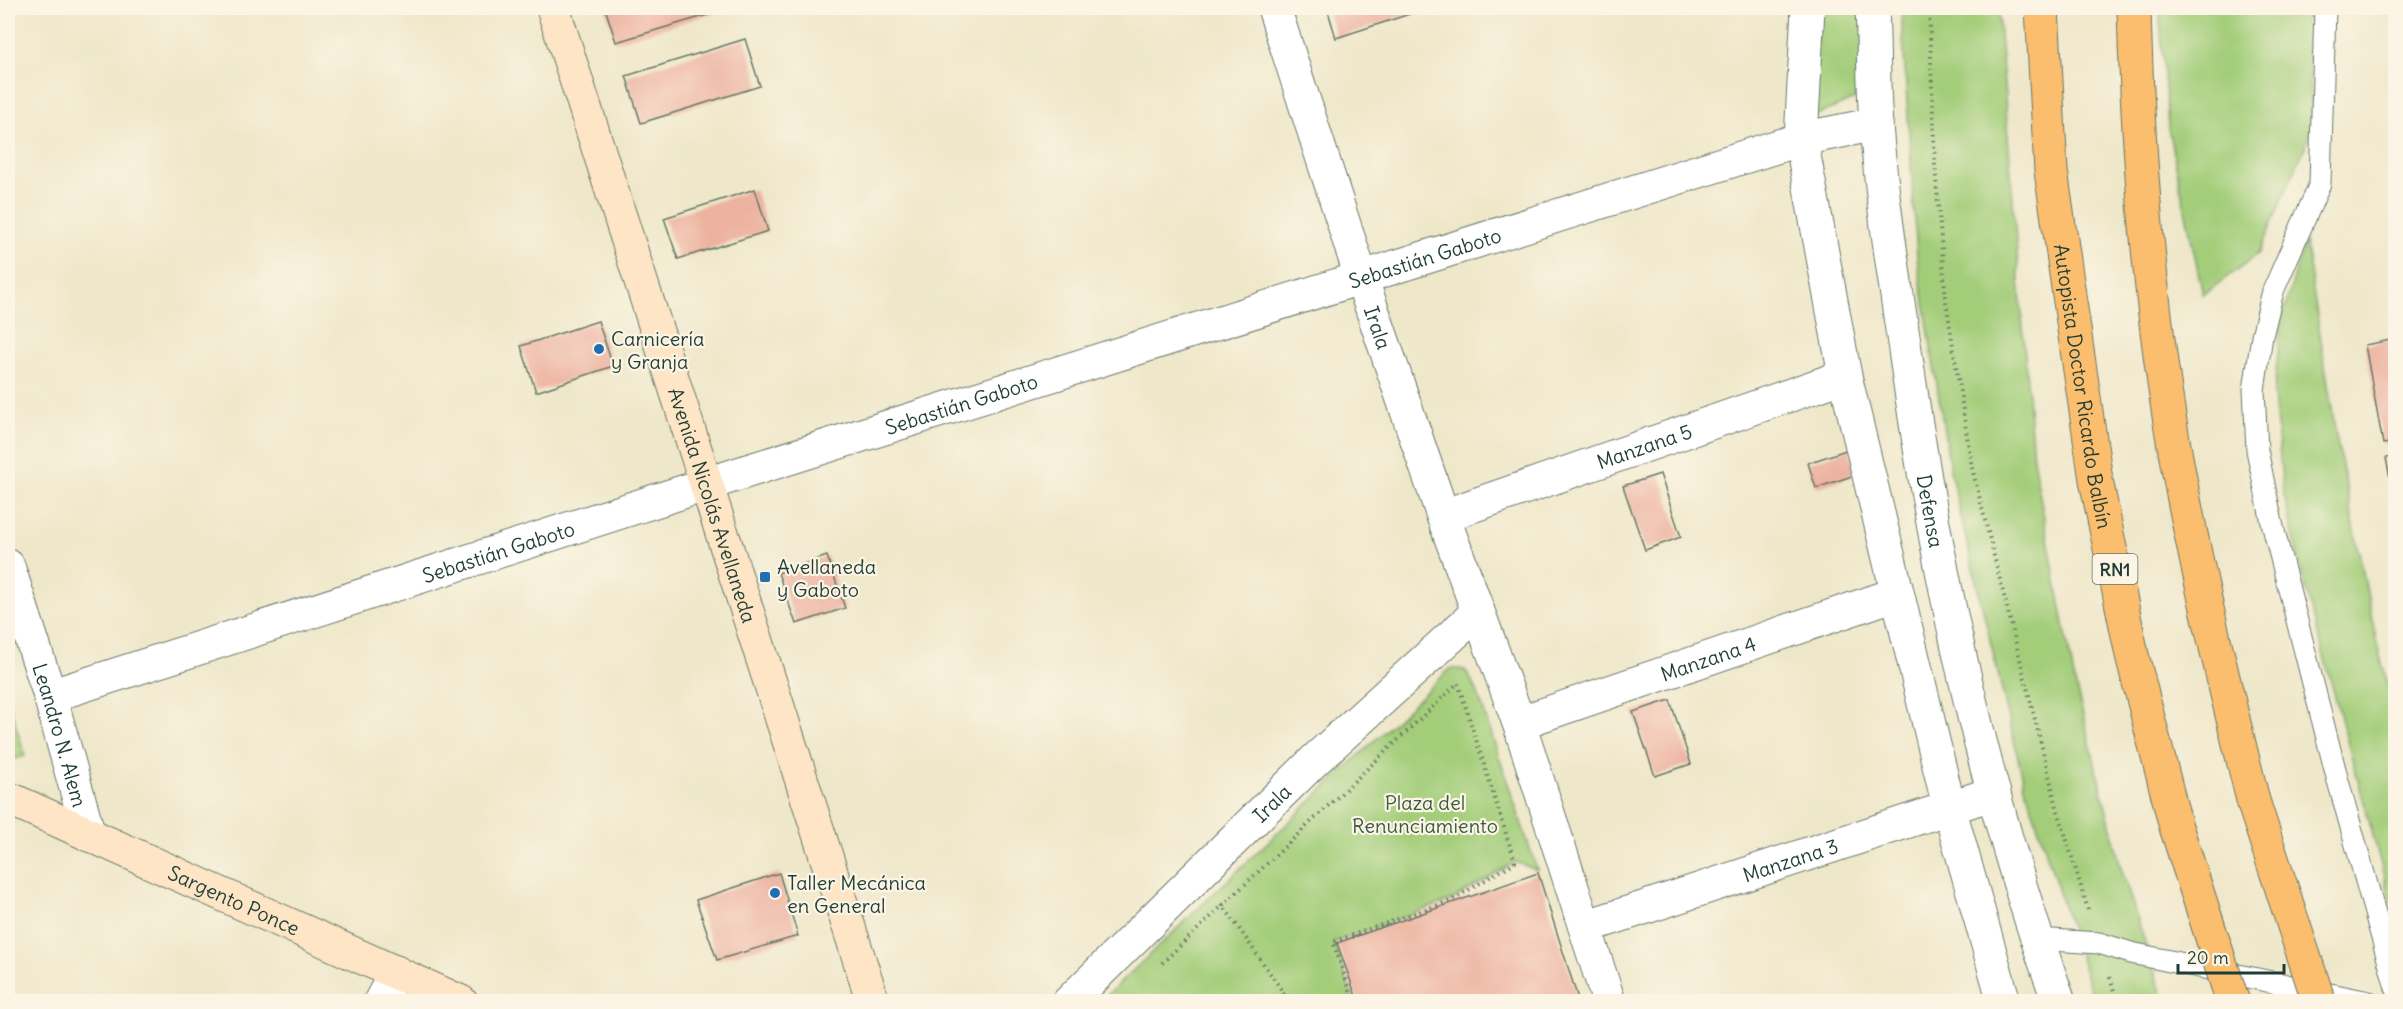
<svg xmlns="http://www.w3.org/2000/svg" width="2403" height="1009" viewBox="0 0 2403 1009" font-family="Delius,sans-serif">
<style>
.green{fill:#a3cd79;stroke:#618556;stroke-width:1.5}
.building{fill:#edb2a0}
.lines{fill:none;stroke-linecap:round;stroke-linejoin:round}
.service-casing{stroke:#677868;stroke-width:23}
.minor-casing{stroke:#677868;stroke-width:35}
.secondary-casing{stroke:#677868;stroke-width:35}
.motorway-casing{stroke:#677868;stroke-width:35}
.path{stroke:#677868;stroke-width:4;stroke-dasharray:1.5 4.5;stroke-linecap:butt}
.service{stroke:#fff;stroke-width:21}
.minor{stroke:#fff;stroke-width:33}
.secondary{stroke:#fde5c5;stroke-width:33}
.motorway{stroke:#fbbd6e;stroke-width:33}
.motorway-bridge-casing{stroke:#677868;stroke-width:35;stroke-linecap:butt}
.motorway-bridge{stroke:#fbbd6e;stroke-width:33}
.poi-dot{fill:#1f6fb2;stroke:#fcf5e5;stroke-width:2}
.labels{text-anchor:middle;dominant-baseline:central;stroke-width:4.5;stroke-linejoin:round;paint-order:stroke}
.shield{fill:#fcf5e5;stroke:#617469;stroke-width:1.5}
.shield-label{font-size:18px;font-weight:bold;fill:#1f3d34}
.street-label{font-size:20px;fill:#1f3d34;stroke:#fcf5e5}
.poi-label{font-size:20px;fill:#1f3d34;stroke:#fcf5e5;text-anchor:start}
.park-label{font-size:20px;fill:#395a42;stroke:#fcf5e5}
</style>
<rect width="100%" height="100%" fill="#fcf5e5"/>
<filter id="ink" filterUnits="userSpaceOnUse"><feTurbulence type="fractalNoise" baseFrequency=".0167" numOctaves="2"/><feDisplacementMap in="SourceGraphic" scale="12" xChannelSelector="R" yChannelSelector="G"/><feConvolveMatrix kernelMatrix="1 2 1 2 8 2 1 2 1" color-interpolation-filters="sRGB"/></filter>
<filter id="wash" filterUnits="userSpaceOnUse"><feTurbulence type="fractalNoise" baseFrequency=".008" numOctaves="4" result="noise"/><feDisplacementMap in="SourceGraphic" scale="24" xChannelSelector="R" yChannelSelector="G"/><feGaussianBlur stdDeviation="1.35" result="paint"/><feColorMatrix in="noise" values="0 0 0 0 0 0 0 0 0 0 0 0 0 0 0 0 0 1.4 0 .05"/><feComposite in="paint" operator="in"/></filter>
<g filter="url(#wash)">
<rect width="100%" height="100%" fill="#eee7c9"/>
<g class="green">
<polygon points="1820,8 1865,8 1865,89 1855,99 1807,119"/>
<polygon points="1901,8 1998,8 2033,459 2075,683 2121,868 2164,1001 2094,1001 2024,783 1951,475 1917,257"/>
<polygon points="2159,8 2306,8 2313,128 2259,253 2203,295 2168,128"/>
<polygon points="2305,240 2336,435 2377,644 2395,716 2395,916 2306,590 2283,491 2274,393 2281,322"/>
<polygon points="1451,668 1465,670 1476,688 1537,870 1515,862 1452,900 1334,942 1354,1001 1101,1001"/>
<polygon points="8,699 25,756 8,761"/>
</g>
<g id="blocks">
<g class="building">
<polygon points="605,8 731,8 616,42"/>
<polygon points="1327,8 1428,8 1336,38"/>
<polygon points="745,39 760,86 641,123 626,76"/>
<polygon points="755,189 768,231 678,259 664,218"/>
<polygon points="598,321 613,366 536,392 521,346"/>
<polygon points="2396,339 2396,442 2383,444 2365,345"/>
<polygon points="1849,449 1858,474 1816,488 1808,463"/>
<polygon points="2396,456 2396,499 2394,500 2386,458"/>
<polygon points="1660,474 1681,537 1645,550 1623,486"/>
<polygon points="827,556 845,608 796,624 778,573"/>
<polygon points="1670,700 1691,764 1655,776 1633,712"/>
<polygon points="779,873 798,936 717,960 696,900"/>
<polygon points="1538,873 1579,1002 1358,1002 1337,943"/>
</g>
</g>
</g>
<g filter="url(#ink)">
<use href="#blocks" fill-opacity="0" stroke="#677868" stroke-width="1.5"/>
<g class="lines">
<g class="service-casing">
<g id="service">
<polyline points="2325,8 2320,184 2273,291 2262,336 2254,390 2257,450 2272,523 2338,781 2396,988"/>
<polyline points="2036,939 2099,943 2131,953 2369,1002"/>
</g>
</g>
<g class="minor-casing">
<g id="minor">
<path id="s1" d="M1274,8L1361,277L1443,516L1519,723L1609,1002"/>
<polyline points="1808,8 1801,139 1845,376 1949,807 2004,1002"/>
<path id="s2" d="M1872,8C1874,46 1873,86 1876,125C1882,203 1895,280 1906,357C1937,575 1984,794 2059,1002"/>
<path id="s3" d="M1443,516L1845,376"/>
<path id="s4" d="M8,566L50,696L89,835"/>
<path id="s5" d="M50,696L754,469L1801,139L1876,124"/>
<path id="s6" d="M1519,723L1896,594"/>
<path id="s7" d="M1585,927L1994,793"/>
<polyline points="380,1002 396,972"/>
<path id="s8" d="M1069,1002L1315,760L1478,612"/>
</g>
</g>
<g class="secondary-casing">
<g id="secondary">
<path id="s9" d="M553,8L873,1002"/>
<path id="s10" d="M8,798L461,1002"/>
</g>
</g>
<g class="motorway-casing">
<g id="motorway">
<path id="s11" d="M2042,8L2051,171L2096,480L2132,655L2176,827"/>
<path d="M2134,8C2138,161 2150,317 2178,468C2199,581 2226,692 2254,804"/>
</g>
</g>
<g class="path">
<polyline points="1929,8 1935,165 1946,301 1972,468 2058,811 2089,913"/>
<polyline points="1222,904 1290,1002"/>
<polyline points="1162,963 1458,683 1515,862 1452,900 1333,942 1354,1002"/>
<polyline points="2110,977 2117,1002"/>
</g>
<use href="#service" class="service"/>
<use href="#minor" class="minor"/>
<use href="#secondary" class="secondary"/>
<use href="#motorway" class="motorway"/>
<g class="motorway-bridge-casing">
<g id="motorway-bridge">
<polyline points="2254,804 2319,1002"/>
<polyline points="2176,827 2233,1002"/>
</g>
</g>
<use href="#motorway-bridge" class="motorway-bridge"/>
</g>
</g>
<g class="poi-dot">
<circle cx="599" cy="349" r="6"/>
<rect x="759" y="571" width="12" height="12" rx="3"/>
<circle cx="775" cy="893" r="6"/>
</g>
<g class="labels">
<rect class="shield" x="2092.5" y="554" width="45" height="30" rx="4.5"/>
<g class="shield-label">
<text x="2115" y="569">RN1</text>
</g>
<g class="street-label">
<text stroke="none"><textPath href="#s5" startOffset="1443">Sebastián Gaboto</textPath></text>
<text stroke="none"><textPath href="#s1" startOffset="336">Irala</textPath></text>
<text stroke="none"><textPath href="#s11" startOffset="381">Autopista Doctor Ricardo Balbín</textPath></text>
<text stroke="none"><textPath href="#s5" startOffset="957">Sebastián Gaboto</textPath></text>
<text stroke="none"><textPath href="#s3" startOffset="213">Manzana 5</textPath></text>
<text stroke="none"><textPath href="#s9" startOffset="522">Avenida Nicolás Avellaneda</textPath></text>
<text stroke="none"><textPath href="#s2" startOffset="507">Defensa</textPath></text>
<text stroke="none"><textPath href="#s5" startOffset="471">Sebastián Gaboto</textPath></text>
<text stroke="none"><textPath href="#s6" startOffset="200">Manzana 4</textPath></text>
<text stroke="none"><textPath href="#s4" startOffset="177">Leandro N. Alem</textPath></text>
<text stroke="none"><textPath href="#s8" startOffset="284">Irala</textPath></text>
<text stroke="none"><textPath href="#s7" startOffset="216">Manzana 3</textPath></text>
<text stroke="none"><textPath href="#s10" startOffset="248">Sargento Ponce</textPath></text>
</g>
<g class="poi-label">
<text x="611" y="338">Carnicería<tspan x="611" dy="23">y Granja</tspan></text>
<text x="777" y="566">Avellaneda<tspan x="777" dy="23">y Gaboto</tspan></text>
<text x="787" y="882">Taller Mecánica<tspan x="787" dy="23">en General</tspan></text>
</g>
<g class="park-label">
<text x="1425" y="802">Plaza del<tspan x="1425" dy="23">Renunciamiento</tspan></text>
</g>
</g>
<rect width="2403" height="1009" fill="none" stroke="#fcf5e5" stroke-width="30"/>
<path d="M2178 964v9h106v-9" fill="none" stroke="#1f3d34" stroke-width="3"/>
<text x="2187" y="964" font-size="18" fill="#1f3d34" stroke="#fcf5e5" stroke-width="4.5" paint-order="stroke">20 m</text>
</svg>
